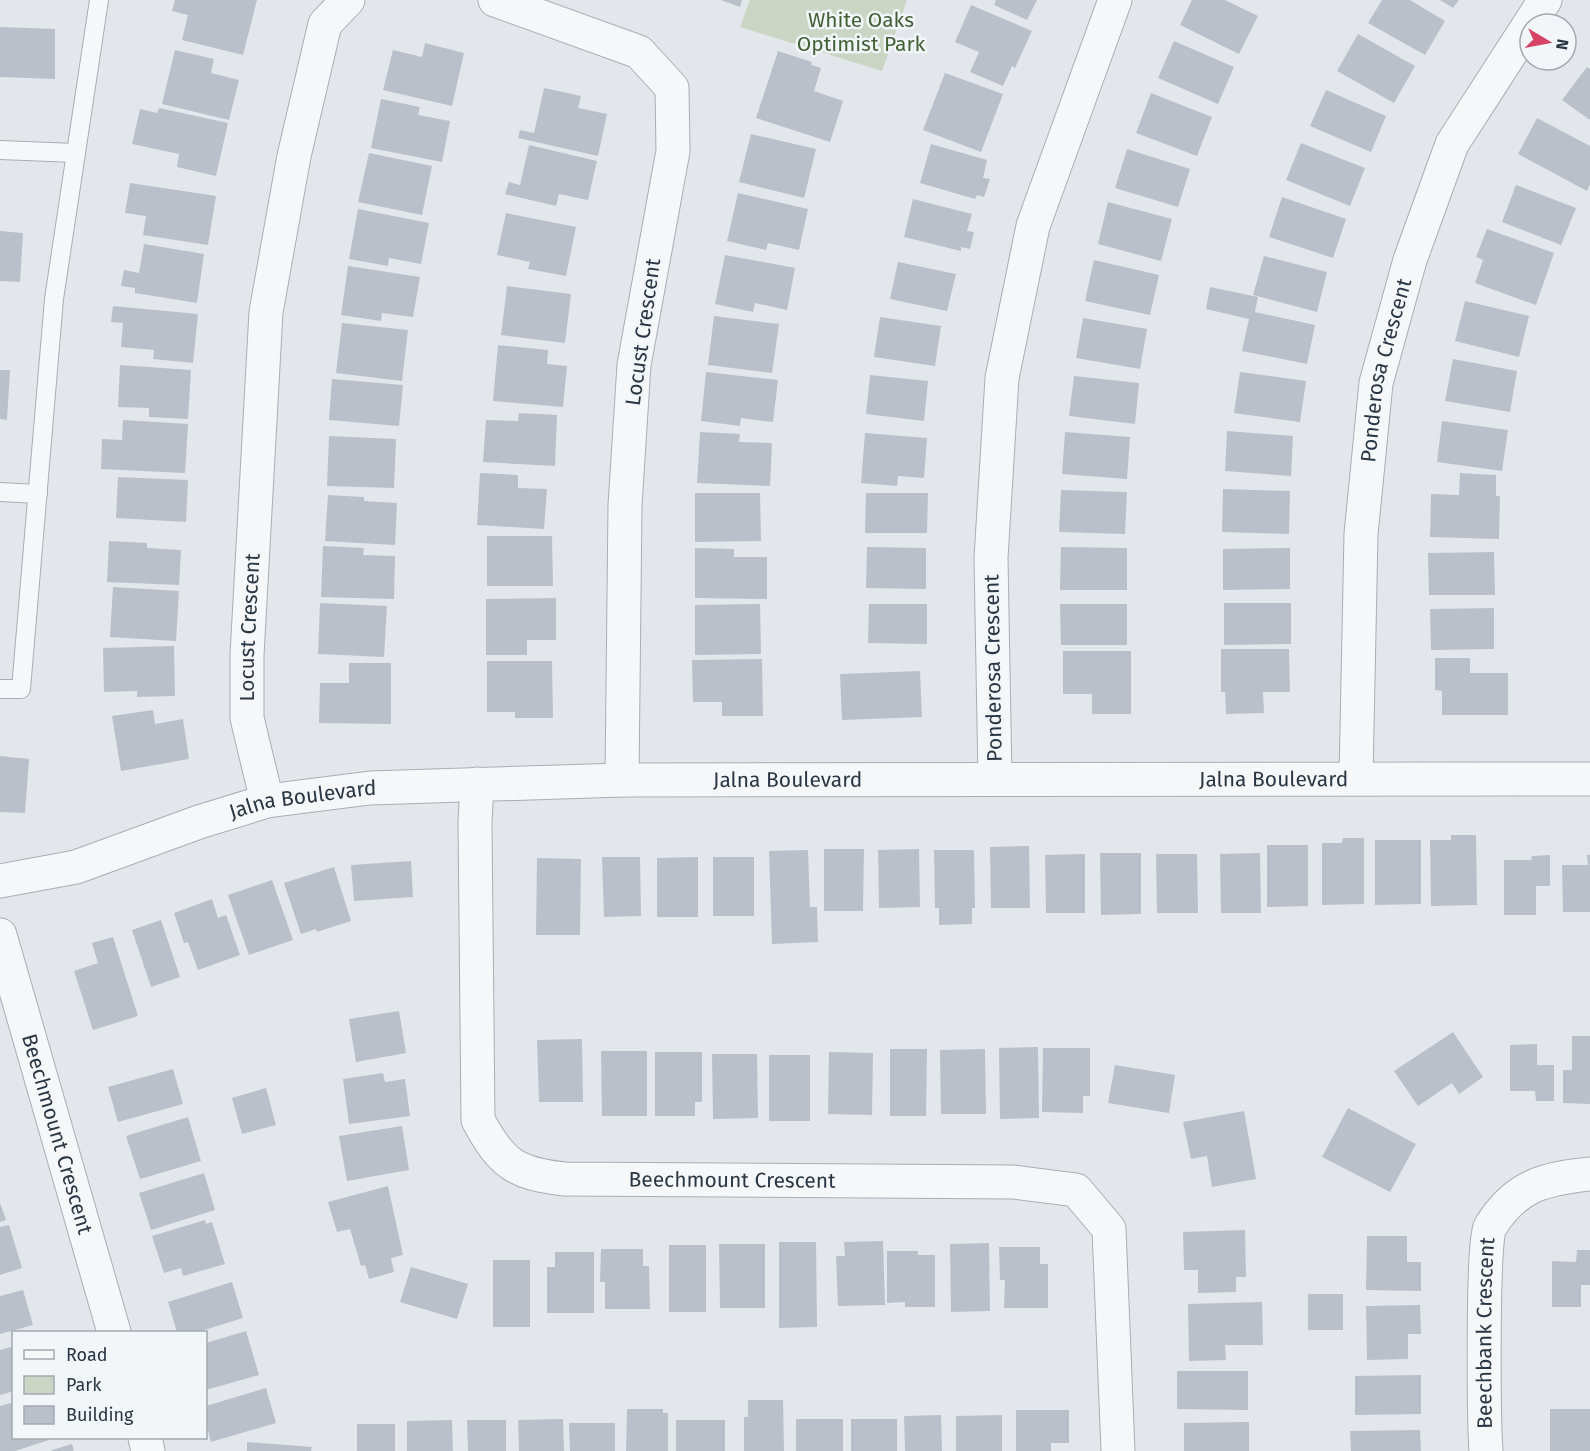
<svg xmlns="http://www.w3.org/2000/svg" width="1590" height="1451" viewBox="0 0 1590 1451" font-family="'Fira Sans',sans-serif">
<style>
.green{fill:#cad6c3}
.building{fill:#bac0ca}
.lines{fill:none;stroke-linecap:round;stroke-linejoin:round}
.service-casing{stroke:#a7aeb7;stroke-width:20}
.minor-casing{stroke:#a7aeb7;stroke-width:35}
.tertiary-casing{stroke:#a7aeb7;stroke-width:35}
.service{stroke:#f6f7f9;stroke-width:18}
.minor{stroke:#f6f7f9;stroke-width:33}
.tertiary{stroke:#f6f7f9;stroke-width:33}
.labels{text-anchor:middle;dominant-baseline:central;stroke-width:5;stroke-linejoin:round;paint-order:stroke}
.park-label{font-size:21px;fill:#426136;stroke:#f3f6f9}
.street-label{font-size:21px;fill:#293645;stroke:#f3f6f9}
</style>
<rect width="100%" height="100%" fill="#e3e7ec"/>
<polygon class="green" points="750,0 907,0 882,71 740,27"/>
<g class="building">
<polygon points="175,0 257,0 243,55 182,40 188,15 172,11"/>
<polygon points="721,0 742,0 740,7"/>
<polygon points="996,0 1037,0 1027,20 994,5"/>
<polygon points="1192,0 1225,0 1258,16 1239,54 1180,25"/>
<polygon points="1382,0 1410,0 1445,21 1425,55 1368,23"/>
<polygon points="1440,0 1459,0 1453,8"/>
<polygon points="971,5 1032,31 1015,68 1012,66 1003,86 970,72 979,52 955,42"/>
<polygon points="0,27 55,29 55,79 0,77"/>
<polygon points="1358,34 1415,66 1394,103 1337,71"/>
<polygon points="1174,41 1234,67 1218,104 1158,78"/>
<polygon points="425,43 464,53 452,106 383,90 393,50 422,57"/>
<polygon points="175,50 214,59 211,73 239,80 229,120 162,104"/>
<polygon points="778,51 812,62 811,65 821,68 814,91 843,101 830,142 756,118"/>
<polygon points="1587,67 1590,69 1590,120 1562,100"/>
<polygon points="945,73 1003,94 981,152 923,130"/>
<polygon points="544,88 581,96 578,108 607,114 598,156 518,138 520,130 534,133"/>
<polygon points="1326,90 1386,116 1371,152 1310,126"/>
<polygon points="1151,93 1212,117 1197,156 1136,133"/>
<polygon points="381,99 420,107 418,115 450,121 442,162 371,148"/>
<polygon points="159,108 228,123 216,176 177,167 179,154 132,144 140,109 157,113"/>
<polygon points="1537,118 1590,146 1590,184 1587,191 1518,154"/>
<polygon points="751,134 816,149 804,198 739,182"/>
<polygon points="1301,143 1365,168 1350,206 1286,180"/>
<polygon points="931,144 987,160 983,178 990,179 984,197 977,195 975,199 920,183"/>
<polygon points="529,145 597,161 588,200 559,194 556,206 505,194 509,182 520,185"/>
<polygon points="1127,149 1190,169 1178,207 1115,188"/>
<polygon points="369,153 432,166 422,215 358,202"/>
<polygon points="130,183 216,196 208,245 143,235 146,216 125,213"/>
<polygon points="1516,185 1576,208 1561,245 1502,222"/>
<polygon points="738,193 808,209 799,250 768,243 766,250 727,241"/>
<polygon points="1282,197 1346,219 1333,258 1269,237"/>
<polygon points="913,199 972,214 967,231 974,232 970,249 961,247 961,251 904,237"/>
<polygon points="1108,202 1172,219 1161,261 1098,244"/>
<polygon points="358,209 429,223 421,264 389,258 388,266 349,259"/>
<polygon points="506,213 576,227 566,276 528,269 530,262 497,255"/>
<polygon points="1487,229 1554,253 1536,305 1475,283 1483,260 1476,257"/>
<polygon points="0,231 23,233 20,282 0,281"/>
<polygon points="144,244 204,254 197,303 135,293 135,288 121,286 124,270 139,273"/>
<polygon points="725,255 795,268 787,310 755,303 753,312 715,304"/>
<polygon points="1264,256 1327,272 1317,312 1253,295"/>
<polygon points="1094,260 1159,275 1150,315 1085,301"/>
<polygon points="898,262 956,274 947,311 890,299"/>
<polygon points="348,266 420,277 413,317 382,313 381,321 341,315"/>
<polygon points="507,286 571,294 565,343 501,335"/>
<polygon points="1210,287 1258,297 1255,312 1315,325 1307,364 1242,351 1249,319 1206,309"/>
<polygon points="1465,301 1529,316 1519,357 1455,341"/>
<polygon points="113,306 198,314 193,363 153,359 154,350 121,347 123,323 111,322"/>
<polygon points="714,316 779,324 772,373 708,365"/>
<polygon points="880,317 941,326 935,366 874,357"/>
<polygon points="1083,318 1147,329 1140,369 1076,358"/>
<polygon points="342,323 408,330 402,381 336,373"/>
<polygon points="498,345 548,350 547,364 567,366 563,407 493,401"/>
<polygon points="1453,359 1517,371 1510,412 1445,401"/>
<polygon points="120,365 191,370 188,419 149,417 149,408 118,407"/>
<polygon points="0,370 10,370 7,420 0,419"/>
<polygon points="706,372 778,380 773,422 741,418 740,426 701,421"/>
<polygon points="1240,372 1306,381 1300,422 1234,413"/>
<polygon points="870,375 928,381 924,421 866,414"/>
<polygon points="1074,376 1139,383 1135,424 1069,416"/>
<polygon points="332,379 403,385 399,426 329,420"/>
<polygon points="519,413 557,415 555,466 483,462 486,420 518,421"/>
<polygon points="123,420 188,424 185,473 101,469 102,439 122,440"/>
<polygon points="1442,421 1508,430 1502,471 1437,462"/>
<polygon points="1227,431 1293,436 1291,476 1225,471"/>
<polygon points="700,432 740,434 739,442 772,443 770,486 697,483"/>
<polygon points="1065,432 1130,437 1127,479 1062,474"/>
<polygon points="865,433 927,438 924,478 898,476 897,486 861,483"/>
<polygon points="329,436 396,439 394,488 327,486"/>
<polygon points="480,473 518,475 518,488 547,489 544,529 477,525"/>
<polygon points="1460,473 1496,475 1496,496 1500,496 1499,539 1430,537 1431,494 1459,495"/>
<polygon points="118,477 188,480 186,522 116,518"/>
<polygon points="1223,489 1290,491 1289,534 1222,532"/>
<polygon points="1061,490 1127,492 1125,534 1059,532"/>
<polygon points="695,493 760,493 761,541 695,542"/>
<polygon points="866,493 928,493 927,533 865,533"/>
<polygon points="328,495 364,497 364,501 397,503 395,545 325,541"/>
<polygon points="487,536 552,536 553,586 487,586"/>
<polygon points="109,541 147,543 147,548 181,550 179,585 107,582"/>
<polygon points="323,546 364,548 363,555 395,556 394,599 321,597"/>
<polygon points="867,547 926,548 926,589 866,588"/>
<polygon points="1061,547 1127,548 1127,590 1060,590"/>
<polygon points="695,548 734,549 734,557 767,557 767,599 695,598"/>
<polygon points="1290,548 1290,589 1223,590 1223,549"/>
<polygon points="1494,552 1495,595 1429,595 1428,553"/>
<polygon points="113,587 179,591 176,641 110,637"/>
<polygon points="556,598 556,640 527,640 527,655 486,655 486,599"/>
<polygon points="320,603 387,606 384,657 318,654"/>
<polygon points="1224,603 1291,603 1291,644 1224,645"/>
<polygon points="760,604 761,654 695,655 695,605"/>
<polygon points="869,604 927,604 927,644 868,643"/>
<polygon points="1060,604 1127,604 1127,645 1061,645"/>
<polygon points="1494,608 1494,649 1431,650 1430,609"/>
<polygon points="174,646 175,696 137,697 137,691 104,692 103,648"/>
<polygon points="1221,649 1289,649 1290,692 1263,692 1264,713 1226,714 1225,692 1221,692"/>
<polygon points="1063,651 1131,651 1131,714 1092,714 1092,694 1063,694"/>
<polygon points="1435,658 1470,658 1470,673 1508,673 1508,715 1442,715 1442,691 1435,690"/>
<polygon points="762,659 763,716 722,716 722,702 693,702 692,660"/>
<polygon points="487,661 552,661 553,718 515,718 515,712 487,712"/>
<polygon points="349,663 391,663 391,724 319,723 320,683 349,683"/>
<polygon points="920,671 922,717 842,720 840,674"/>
<polygon points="153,710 155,724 183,719 189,759 121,771 112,716"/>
<polygon points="0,756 29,759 25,813 0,812"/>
<polygon points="1451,835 1476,835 1477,905 1431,906 1430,840 1451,840"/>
<polygon points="1343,838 1364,838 1364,904 1322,905 1322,843 1342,843"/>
<polygon points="1375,840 1421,840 1421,904 1375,905"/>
<polygon points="1267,845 1308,845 1308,906 1267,907"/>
<polygon points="1029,846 1030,908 991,908 990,847"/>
<polygon points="824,849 864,849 863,911 824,911"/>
<polygon points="919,849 920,907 879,908 878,850"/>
<polygon points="808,850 810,907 817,907 818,942 772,944 769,851"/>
<polygon points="934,850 974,850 975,908 972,908 972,924 939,925 939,908 935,908"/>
<polygon points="1100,853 1141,853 1141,914 1101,915"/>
<polygon points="1260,853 1261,913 1221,913 1220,854"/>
<polygon points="1085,854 1085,913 1046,913 1045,855"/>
<polygon points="1156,854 1197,854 1198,913 1157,913"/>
<polygon points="1550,855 1550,886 1536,886 1536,915 1504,915 1504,860 1531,860 1532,856"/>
<polygon points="1587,855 1590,855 1590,912 1563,912 1562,865 1588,865"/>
<polygon points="602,857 640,857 641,916 604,917"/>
<polygon points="698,857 698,917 657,917 657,858"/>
<rect x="713" y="857" width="41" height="59"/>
<polygon points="537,858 581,859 580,935 536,935"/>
<polygon points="411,861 413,897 354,901 351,865"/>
<polygon points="334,867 351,921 317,932 316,929 301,934 284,883"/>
<polygon points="272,880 293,940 249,955 228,895"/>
<polygon points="212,899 218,918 226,915 240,955 198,970 188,942 184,943 174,913"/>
<polygon points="161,920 180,977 151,987 132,930"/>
<polygon points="113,937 138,1016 93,1030 74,971 98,963 92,943"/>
<polygon points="399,1011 406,1053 356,1062 349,1019"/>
<polygon points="1453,1032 1483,1077 1459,1094 1452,1083 1418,1106 1394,1071"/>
<polygon points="1572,1036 1590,1036 1590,1104 1563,1103 1563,1070 1572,1070"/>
<polygon points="582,1039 583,1102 539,1102 537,1040"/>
<polygon points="1537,1044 1537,1065 1554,1065 1554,1101 1536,1101 1535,1091 1510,1091 1510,1045"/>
<polygon points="1038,1047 1039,1118 1000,1119 999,1048"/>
<polygon points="1043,1048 1090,1048 1090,1096 1083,1096 1083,1113 1042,1112"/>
<polygon points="890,1049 927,1049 926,1116 890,1116"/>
<polygon points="985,1049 986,1114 941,1114 940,1050"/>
<polygon points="601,1051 647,1051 647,1116 602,1116"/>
<polygon points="655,1052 702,1052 702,1102 695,1102 695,1116 655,1116"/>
<polygon points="829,1052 873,1053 872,1115 828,1114"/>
<polygon points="712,1054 757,1054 758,1118 713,1119"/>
<rect x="769" y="1055" width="41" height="66"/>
<polygon points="1115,1065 1175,1075 1169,1113 1108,1103"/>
<polygon points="173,1069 183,1104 118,1122 108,1087"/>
<polygon points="383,1073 385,1082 405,1079 410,1116 349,1124 343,1079"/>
<polygon points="266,1088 276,1125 242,1134 232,1098"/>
<polygon points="1348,1108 1416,1144 1390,1192 1322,1157"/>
<polygon points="1244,1111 1256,1179 1212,1187 1207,1156 1191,1159 1183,1122"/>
<polygon points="188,1117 201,1161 140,1179 126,1136"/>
<polygon points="402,1126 409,1170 347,1181 339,1136"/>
<polygon points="204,1173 215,1210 151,1230 139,1193"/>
<polygon points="388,1186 403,1255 391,1258 394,1272 369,1279 365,1265 361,1266 350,1229 337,1232 328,1202"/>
<polygon points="0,1203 6,1220 0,1222"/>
<polygon points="205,1220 206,1224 212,1222 225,1264 183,1276 181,1268 164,1273 152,1236"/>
<polygon points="9,1225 22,1268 0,1275 0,1227"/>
<polygon points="1245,1230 1246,1277 1236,1277 1236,1292 1198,1293 1198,1270 1184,1270 1183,1232"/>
<polygon points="1367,1236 1407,1236 1407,1262 1421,1262 1421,1291 1366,1290"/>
<polygon points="883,1241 885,1305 838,1306 836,1256 845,1256 844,1242"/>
<polygon points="779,1242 816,1242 817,1327 779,1328"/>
<polygon points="989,1243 990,1311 951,1312 950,1244"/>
<polygon points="719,1244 765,1244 765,1308 720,1308"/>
<rect x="669" y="1245" width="37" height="67"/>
<polygon points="999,1247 1040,1247 1040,1264 1048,1264 1048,1308 1004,1308 1005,1280 1000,1280"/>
<polygon points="601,1249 643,1249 643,1266 649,1266 650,1309 605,1309 605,1282 600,1282"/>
<polygon points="1577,1250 1590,1250 1590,1285 1581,1285 1581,1307 1552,1307 1552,1261 1576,1262"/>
<polygon points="887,1251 918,1251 918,1255 935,1255 935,1307 905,1307 905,1302 887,1303"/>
<polygon points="555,1252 594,1252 594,1313 547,1313 547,1267 555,1267"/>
<rect x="493" y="1260" width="37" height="67"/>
<polygon points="411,1267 468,1284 457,1319 400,1302"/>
<polygon points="232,1282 243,1318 198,1332 177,1332 168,1302"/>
<polygon points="23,1290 33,1325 0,1334 0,1296"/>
<rect x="1308" y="1294" width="35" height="36"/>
<polygon points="1262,1302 1263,1345 1225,1345 1226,1360 1189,1361 1188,1304"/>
<polygon points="1420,1305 1421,1334 1408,1334 1408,1359 1367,1360 1366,1306"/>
<polygon points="246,1331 259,1375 206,1390 206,1343"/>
<polygon points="14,1346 14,1391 0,1395 0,1350"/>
<polygon points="1177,1371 1248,1371 1248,1410 1177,1409"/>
<polygon points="1421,1375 1421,1414 1355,1415 1355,1376"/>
<polygon points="266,1388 276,1423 211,1442 206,1424 206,1406"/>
<polygon points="748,1400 783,1400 784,1451 744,1451 744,1417 748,1417"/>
<polygon points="14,1402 14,1438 49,1438 49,1440 15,1451 0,1451 0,1406"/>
<polygon points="627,1409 663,1409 663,1413 668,1413 668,1451 626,1451"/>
<rect x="1550" y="1409" width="40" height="42"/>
<polygon points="1016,1410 1069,1410 1069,1443 1051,1443 1051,1451 1016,1451"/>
<polygon points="941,1415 942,1451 905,1451 904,1416"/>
<polygon points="1002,1415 1002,1451 956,1451 956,1416"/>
<polygon points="563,1419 564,1451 519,1451 518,1420"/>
<rect x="796" y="1419" width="47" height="32"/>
<rect x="851" y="1419" width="46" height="32"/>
<polygon points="452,1420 453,1451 407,1451 407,1421"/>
<polygon points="467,1420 506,1420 506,1451 468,1451"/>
<rect x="676" y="1420" width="49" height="31"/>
<polygon points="1249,1422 1249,1451 1184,1451 1184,1423"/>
<polygon points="569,1423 615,1423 615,1451 570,1451"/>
<rect x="357" y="1424" width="38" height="27"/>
<polygon points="1420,1430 1421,1451 1351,1451 1350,1431"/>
<polygon points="247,1442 312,1447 311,1451 247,1451"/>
<polygon points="72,1444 74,1451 52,1451 52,1450"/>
</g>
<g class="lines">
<g class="service-casing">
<g id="service">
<polyline points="0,150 76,153"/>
<polyline points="0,492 38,494"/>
<polyline points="0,689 21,689 54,299 99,0"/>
</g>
</g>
<g class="minor-casing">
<g id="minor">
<polyline points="495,0 639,52 672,88 673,151 634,365 625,505 622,780"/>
<path id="s1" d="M1356,778L1361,534L1376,383L1410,260L1452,144L1545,0"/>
<polyline points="995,779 991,558 1002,378 1033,226 1115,0"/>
<path id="s2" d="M477,784L475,822L478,1120C501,1163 515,1174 565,1179L1014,1182L1076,1190L1109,1229L1118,1451"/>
<path id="s3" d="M267,801L247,718V655L266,312L294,156L325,24L348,0"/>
<path id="s4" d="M0,935L114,1332"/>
<polyline points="145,1438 148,1451"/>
<path id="s5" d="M1486,1451C1484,1424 1482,1240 1490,1227C1516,1185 1544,1179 1590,1174"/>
</g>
</g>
<g class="tertiary-casing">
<g id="tertiary">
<path id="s6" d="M0,881L76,867L199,822L267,801L370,788L622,780L1590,779"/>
</g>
</g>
<use href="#service" class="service"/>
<use href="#minor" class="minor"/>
<use href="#tertiary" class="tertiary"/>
</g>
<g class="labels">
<g class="park-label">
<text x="861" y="20">White Oaks<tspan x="861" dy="24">Optimist Park</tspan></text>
</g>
<g class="street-label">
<text transform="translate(643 332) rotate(-82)">Locust Crescent</text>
<text stroke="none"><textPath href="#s1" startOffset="410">Ponderosa Crescent</textPath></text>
<text stroke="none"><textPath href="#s3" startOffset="176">Locust Crescent</textPath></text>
<text transform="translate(993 668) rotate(-91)">Ponderosa Crescent</text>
<text stroke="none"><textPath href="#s6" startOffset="1287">Jalna Boulevard</textPath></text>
<text stroke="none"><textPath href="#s6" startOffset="801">Jalna Boulevard</textPath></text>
<text stroke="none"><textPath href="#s6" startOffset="315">Jalna Boulevard</textPath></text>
<text stroke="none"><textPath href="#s4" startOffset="207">Beechmount Crescent</textPath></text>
<text stroke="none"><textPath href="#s2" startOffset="615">Beechmount Crescent</textPath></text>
<text stroke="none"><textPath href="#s5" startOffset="118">Beechbank Crescent</textPath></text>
</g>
</g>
<rect x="12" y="1331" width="195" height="108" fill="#f3f6f9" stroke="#a2a9b1" stroke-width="1.5"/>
<rect x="24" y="1350" width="30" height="9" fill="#f6f7f9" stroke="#a2a9b1" stroke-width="1.5"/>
<text x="66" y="1361" font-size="18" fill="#293645">Road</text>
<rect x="24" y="1376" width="30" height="18" fill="#cad6c3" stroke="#a2a9b1" stroke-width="1.5"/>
<text x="66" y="1391" font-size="18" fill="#293645">Park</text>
<rect x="24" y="1406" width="30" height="18" fill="#bac0ca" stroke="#a2a9b1" stroke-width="1.5"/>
<text x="66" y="1421" font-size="18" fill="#293645">Building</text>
<g transform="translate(1548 42) rotate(100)"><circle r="28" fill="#f3f6f9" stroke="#a2a9b1" stroke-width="1.5"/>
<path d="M0-4.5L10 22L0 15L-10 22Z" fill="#d64365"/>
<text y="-9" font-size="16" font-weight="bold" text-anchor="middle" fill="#293645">N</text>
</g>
</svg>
